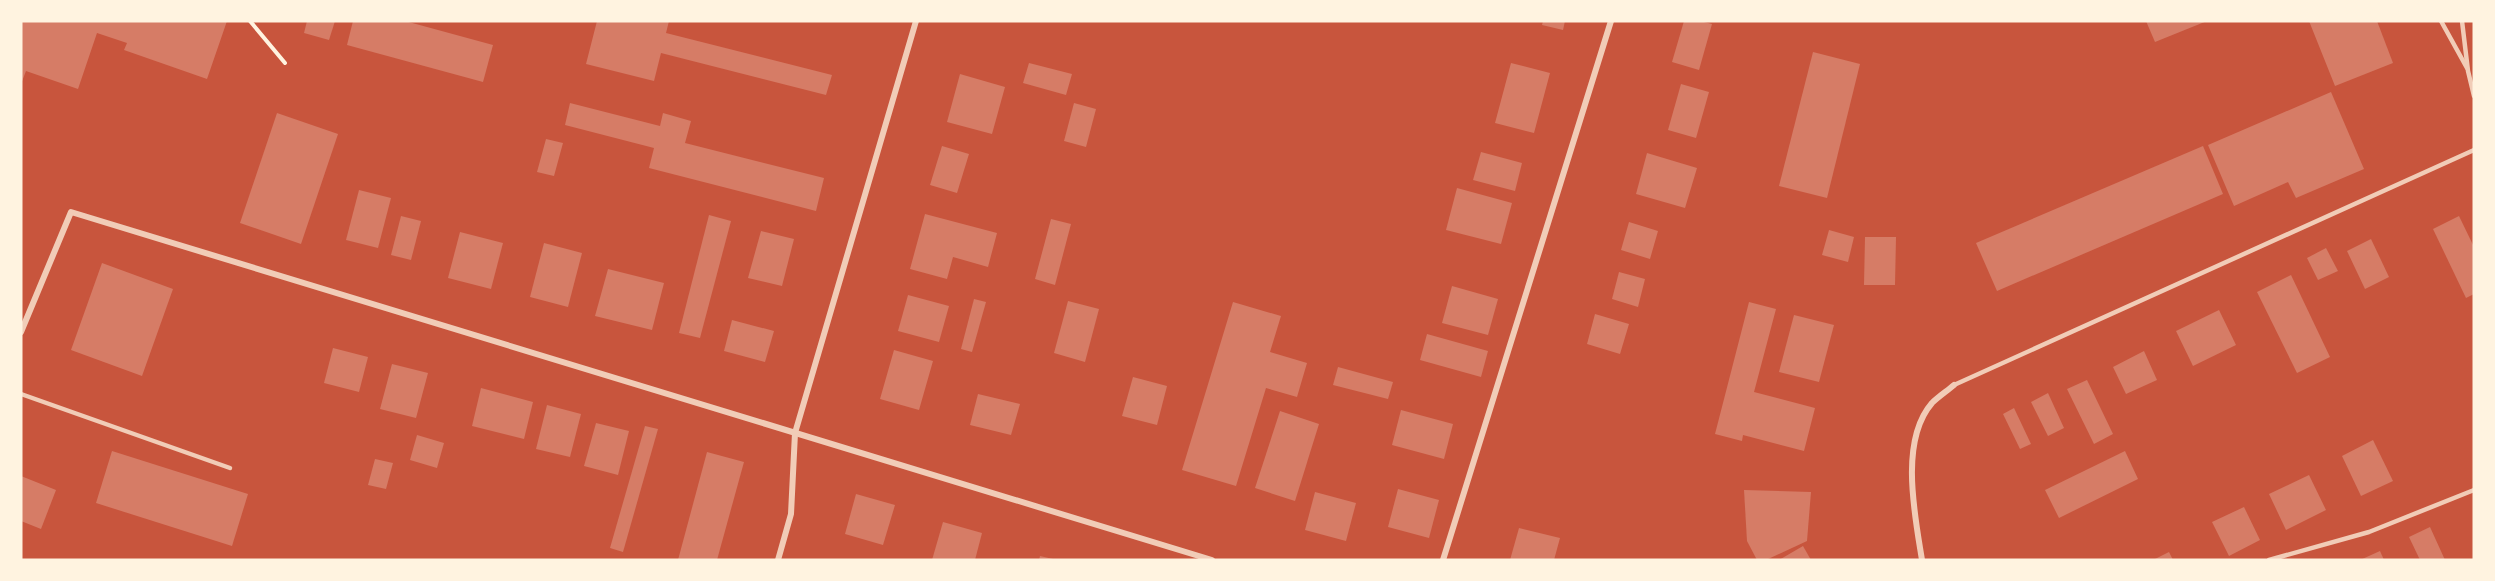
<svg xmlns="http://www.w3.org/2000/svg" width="2495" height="581" viewBox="0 0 2495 581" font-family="'Exo 2',sans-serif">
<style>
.building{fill:#d67c66}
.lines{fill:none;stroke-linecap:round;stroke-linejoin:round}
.path{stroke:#fff3e0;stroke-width:4}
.service{stroke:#f1ccb7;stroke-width:4.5}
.minor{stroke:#f1ccb7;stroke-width:6}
</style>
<rect width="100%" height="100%" fill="#c8553d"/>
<g class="building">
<polygon points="21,21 227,21 207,79 124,50 127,43 97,33 78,89 26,71 21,84"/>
<polygon points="307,21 335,21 329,40 304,33"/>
<polygon points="353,21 405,21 493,45 483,82 347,45"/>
<polygon points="597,21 669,21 666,33 832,75 826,95 661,53 654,81 586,64"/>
<polygon points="1543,21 1565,21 1563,30 1542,25"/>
<polygon points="1684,21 1700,21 1712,24 1699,70 1672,62"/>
<polygon points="2146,21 2207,21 2155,42"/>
<polygon points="2309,21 2377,21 2393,63 2335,86"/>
<polygon points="1813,52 1860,64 1827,198 1779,186"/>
<polygon points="1029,63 1072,74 1066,95 1023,83"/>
<polygon points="1511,63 1550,73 1534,133 1495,123"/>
<polygon points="960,74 1005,87 992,134 947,122"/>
<polygon points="1681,84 1709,92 1696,138 1668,130"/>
<polygon points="2331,92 2364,169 2296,198 2288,182 2234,206 2208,145"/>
<polygon points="570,103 660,126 663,113 691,121 685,143 824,178 816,211 649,168 654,148 565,125"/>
<polygon points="1074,103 1096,109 1086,147 1064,141"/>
<polygon points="277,113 338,134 301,244 240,223"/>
<polygon points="546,139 563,143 554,176 537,172"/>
<polygon points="942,146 969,154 957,193 930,185"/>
<polygon points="2203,146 2223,194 1997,291 1976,243"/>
<polygon points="1481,152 1522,163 1515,191 1473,180"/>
<polygon points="1647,153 1697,168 1685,208 1636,194"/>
<polygon points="1457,188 1512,203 1501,244 1446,230"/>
<polygon points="359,190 391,198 378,248 346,240"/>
<polygon points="925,214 997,233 988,267 953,257 947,279 910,269"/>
<polygon points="709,215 731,221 700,338 679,333"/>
<polygon points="401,216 421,221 411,260 391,255"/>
<polygon points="2459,216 2474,247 2474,294 2466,298 2433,229"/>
<polygon points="1051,219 1071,224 1055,285 1035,279"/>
<polygon points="1629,222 1658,231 1650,259 1621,250"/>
<polygon points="1829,230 1854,237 1848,262 1822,255"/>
<polygon points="761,231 794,239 782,286 748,278"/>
<polygon points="460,232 503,243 491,289 448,278"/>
<polygon points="1865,237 1896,237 1895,285 1864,285"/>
<polygon points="2371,239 2389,277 2365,289 2347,251"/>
<polygon points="544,243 582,253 568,307 530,297"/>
<polygon points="2326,248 2338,271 2318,280 2307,258"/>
<polygon points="102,263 173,289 142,376 71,350"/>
<polygon points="608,269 664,283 652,330 595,316"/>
<polygon points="1619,272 1645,279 1638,307 1612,299"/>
<polygon points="2291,275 2330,357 2297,373 2257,292"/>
<polygon points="1452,286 1498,299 1488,335 1442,323"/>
<polygon points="908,295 949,306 939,342 898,331"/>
<polygon points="974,299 986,302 972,352 961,349"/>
<polygon points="1068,301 1099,309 1085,362 1054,353"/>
<polygon points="1233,302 1281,316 1270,352 1307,363 1297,397 1266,388 1236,486 1182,470"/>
<polygon points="1749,302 1776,309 1754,392 1815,408 1804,451 1743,435 1742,441 1715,434"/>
<polygon points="2219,310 2236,345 2193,366 2176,331"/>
<polygon points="1595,314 1629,324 1620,354 1587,344"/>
<polygon points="1794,315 1834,325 1819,382 1779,372"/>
<polygon points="732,320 774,331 765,362 724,351"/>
<polygon points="1427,334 1488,351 1481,377 1420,360"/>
<polygon points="333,348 368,357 359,392 324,383"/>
<polygon points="894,350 933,361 919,410 880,399"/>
<polygon points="2144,351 2157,380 2126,394 2113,367"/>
<polygon points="392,364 428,373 416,418 380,409"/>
<polygon points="1338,367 1393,382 1388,399 1333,385"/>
<polygon points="1133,377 1167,386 1157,425 1122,416"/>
<polygon points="2087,380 2113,434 2094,444 2067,389"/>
<polygon points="481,388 533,402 524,439 472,426"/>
<polygon points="2048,393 2064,428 2048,436 2031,402"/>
<polygon points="978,394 1020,404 1011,435 970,425"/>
<polygon points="547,405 581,414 570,457 536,449"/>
<polygon points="2014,408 2031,444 2020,449 2003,414"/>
<polygon points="1401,410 1453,424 1444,459 1392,445"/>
<polygon points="1280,411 1319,424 1295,501 1255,488"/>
<polygon points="596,423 629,431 618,475 584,466"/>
<polygon points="645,426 658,429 623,552 610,548"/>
<polygon points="417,435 444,443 437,468 410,460"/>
<polygon points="2373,440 2393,481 2361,496 2342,456"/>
<polygon points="112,451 248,494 232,546 96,503"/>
<polygon points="2125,451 2138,479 2059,518 2045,490"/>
<polygon points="707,452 744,462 717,560 678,560"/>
<polygon points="375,459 393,463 386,489 368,485"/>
<polygon points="2309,475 2326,510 2286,530 2269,494"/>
<polygon points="21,476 56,490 41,529 21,521"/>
<polygon points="1398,489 1439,500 1429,538 1388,527"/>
<polygon points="1744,490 1811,492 1807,541 1766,560 1757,560 1747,541"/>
<polygon points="1315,492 1356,503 1346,541 1305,530"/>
<polygon points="856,494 895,505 883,545 845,534"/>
<polygon points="2244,507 2260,540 2229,556 2212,522"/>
<polygon points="943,522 982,533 975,560 932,560"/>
<polygon points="2430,527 2445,560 2420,560 2409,537"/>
<polygon points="1519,528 1560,538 1554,560 1510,560"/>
<polygon points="1803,546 1811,560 1779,560"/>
<polygon points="2380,551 2384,560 2360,560"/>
<polygon points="2169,552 2173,560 2153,560"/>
<polygon points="1040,556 1053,559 1053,560 1039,560"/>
</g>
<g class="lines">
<polyline class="path" points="250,21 285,63"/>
<g class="service">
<polyline points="2441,21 2467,68"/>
<polyline points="2462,21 2468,71 2474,96"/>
<polyline points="1954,385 2474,150"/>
<polyline points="21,394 230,468"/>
<polyline points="2269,560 2369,532 2474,490"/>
</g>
<g class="minor">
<polyline points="21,332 71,212 1212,560"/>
<polyline points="778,560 791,514 795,433 916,21"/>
<polyline points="1443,560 1611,21"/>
<path d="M1922,560C1915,516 1899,441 1932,403C1938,397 1947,391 1954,385"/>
</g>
</g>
<rect width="2495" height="581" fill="none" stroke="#fff3e0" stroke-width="45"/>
</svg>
